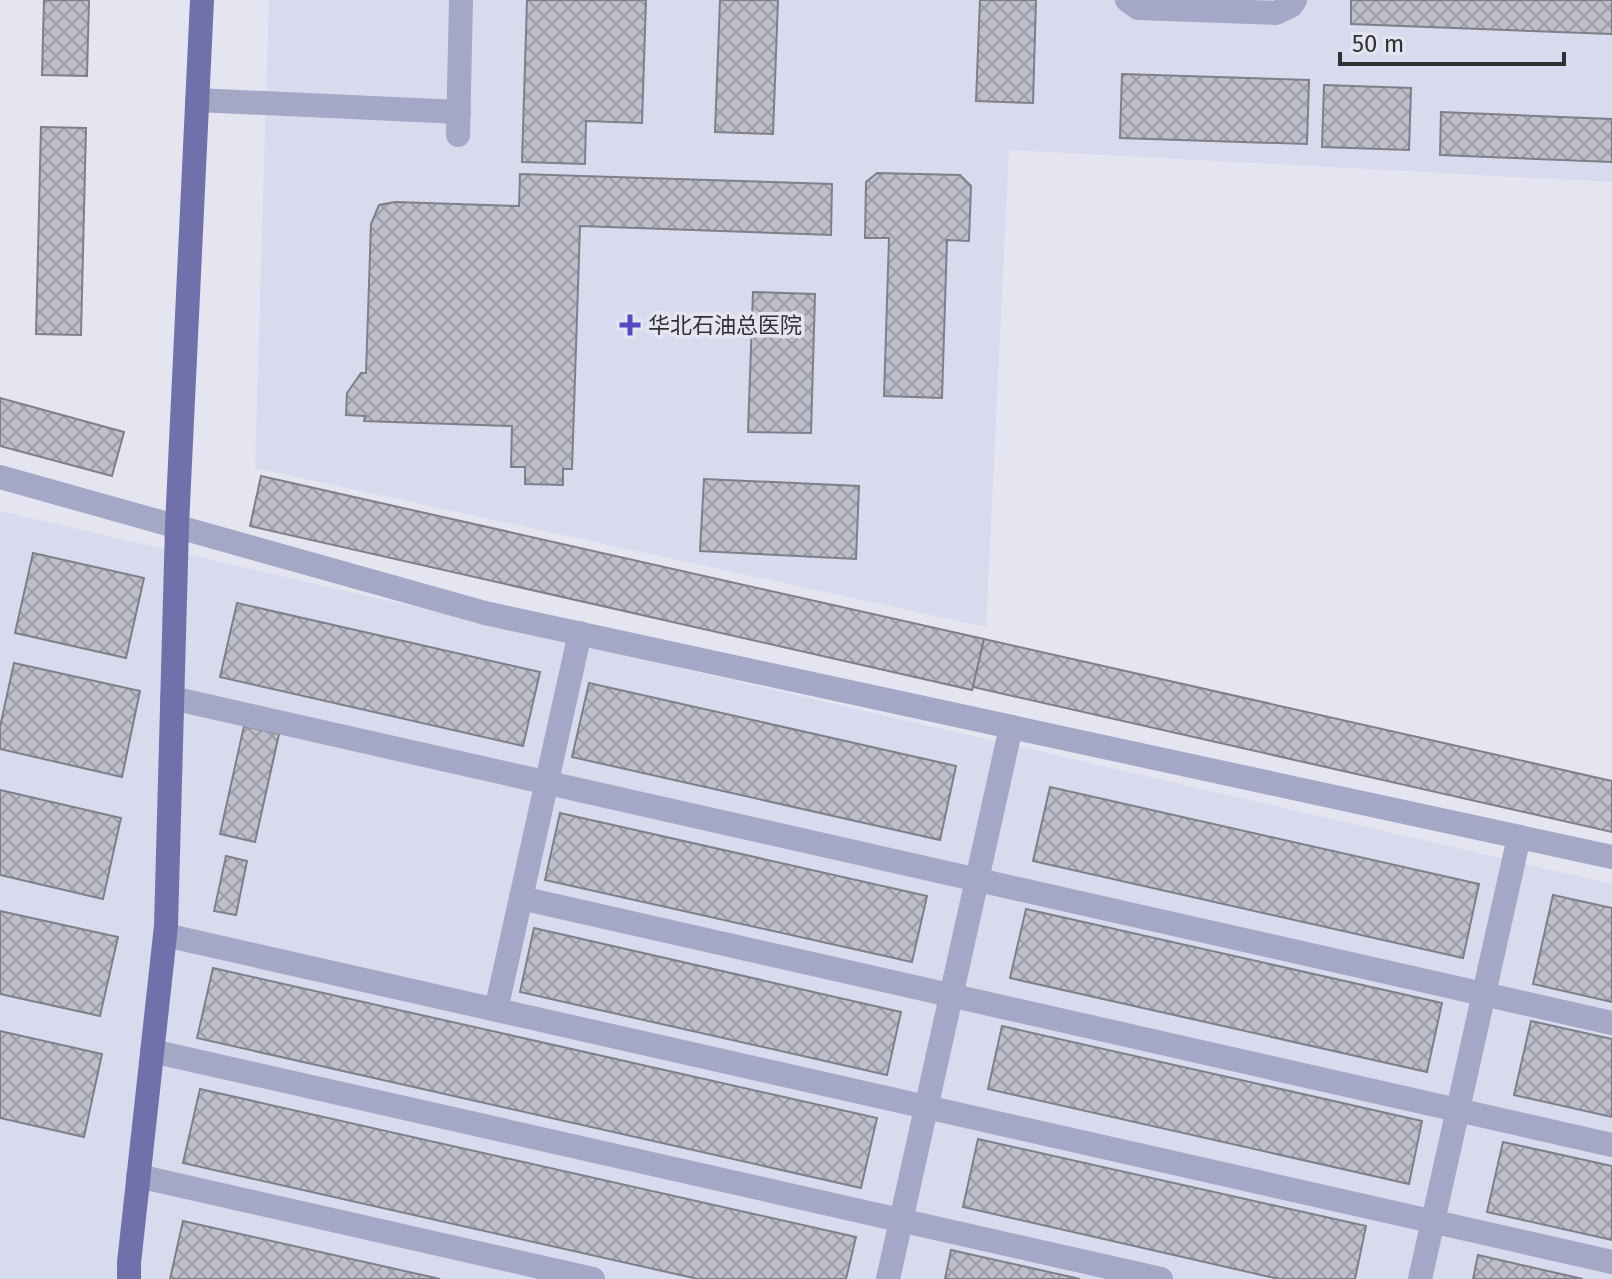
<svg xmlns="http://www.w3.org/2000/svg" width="1612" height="1279" viewBox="0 0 1612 1279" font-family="'Fira Sans','Noto Sans SC',sans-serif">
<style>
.built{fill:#d8daed}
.building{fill:url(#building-cross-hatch);stroke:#7f7f8a;stroke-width:2}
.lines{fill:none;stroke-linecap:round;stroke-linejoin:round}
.minor{stroke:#a5a7c7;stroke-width:24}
.major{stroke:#7071aa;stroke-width:24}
.poi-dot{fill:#5549c0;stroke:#e4e5f1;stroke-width:3}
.labels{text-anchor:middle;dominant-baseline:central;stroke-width:7;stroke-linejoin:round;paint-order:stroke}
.poi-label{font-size:22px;fill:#303135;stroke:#e4e5f1;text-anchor:start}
</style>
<defs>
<pattern id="building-cross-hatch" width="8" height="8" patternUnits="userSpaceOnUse" patternTransform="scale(2)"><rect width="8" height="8" fill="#bebfca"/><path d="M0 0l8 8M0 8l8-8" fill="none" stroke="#9b9ca5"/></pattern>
</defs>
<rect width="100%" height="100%" fill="#e4e5f1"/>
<g class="built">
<polygon points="269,0 1612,0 1612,182 1009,150 986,627 255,468"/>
<polygon points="0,511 1612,884 1612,1279 0,1279"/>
</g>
<g class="building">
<polygon points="44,0 89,0 87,76 42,75"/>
<polygon points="527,0 646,0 642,123 586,121 585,164 522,162"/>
<polygon points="720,0 778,0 773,134 715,132"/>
<polygon points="980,0 1036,0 1033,103 976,101"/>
<polygon points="1351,0 1612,0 1612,34 1351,24"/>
<polygon points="1122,74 1309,80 1307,144 1120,138"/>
<polygon points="1324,85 1411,88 1409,150 1322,147"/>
<polygon points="1441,112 1612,119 1612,162 1440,155"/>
<polygon points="41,127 86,128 81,335 36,334"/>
<polygon points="877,173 960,175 971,186 969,241 947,240 942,398 884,396 889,238 865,238 866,182"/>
<polygon points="520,174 832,184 831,235 580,226 572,469 563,469 563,485 525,484 525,467 511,467 512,426 364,421 365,416 346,415 347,393 361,373 366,373 371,224 379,205 395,202 519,206"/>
<polygon points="753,292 815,294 811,433 748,432"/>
<polygon points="0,398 124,432 112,476 0,446"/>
<polygon points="261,476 984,639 973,687 972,690 250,526"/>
<polygon points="704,479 859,486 856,559 700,551"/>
<polygon points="33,553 144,578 126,658 15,633"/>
<polygon points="237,603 540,672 523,746 220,677"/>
<polygon points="984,639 1612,781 1612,832 973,687"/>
<polygon points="14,663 140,691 122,777 0,749 0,727"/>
<polygon points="589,683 956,766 940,840 572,757"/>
<polygon points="244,726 279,734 255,842 220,834"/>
<polygon points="1050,787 1479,884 1463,958 1033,861"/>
<polygon points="0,790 121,818 103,899 0,875"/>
<polygon points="560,813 927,896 912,962 545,880"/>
<polygon points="226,856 247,861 236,915 214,911"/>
<polygon points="1553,895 1612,908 1612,1002 1533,984"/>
<polygon points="1026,909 1442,1003 1427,1072 1010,978"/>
<polygon points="0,911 118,937 100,1016 0,994"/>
<polygon points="534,928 901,1012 887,1075 520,992"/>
<polygon points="213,968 877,1118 861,1188 197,1038"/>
<polygon points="1531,1021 1612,1039 1612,1117 1514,1095"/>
<polygon points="1002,1026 1422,1121 1409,1184 988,1089"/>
<polygon points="0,1031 102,1054 84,1137 0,1118"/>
<polygon points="200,1089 856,1237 846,1279 698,1279 183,1163"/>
<polygon points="978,1139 1366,1226 1355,1279 1279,1279 963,1207"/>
<polygon points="1503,1142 1612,1166 1612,1240 1487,1212"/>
<polygon points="183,1221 440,1279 170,1279"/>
<polygon points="951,1250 1080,1279 945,1279"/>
<polygon points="1478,1255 1583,1279 1473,1279"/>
</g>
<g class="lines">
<g class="minor">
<polyline points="1127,0 1138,8 1276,13 1291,6 1295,0"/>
<polyline points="197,100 459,112"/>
<polyline points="458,135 461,0"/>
<polyline points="0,477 485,613 1612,857"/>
<polyline points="172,698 1612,1023"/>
<polyline points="521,898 1612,1145"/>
<polyline points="165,935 1612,1262"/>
<polyline points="496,1010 580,633"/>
<polyline points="152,1051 1161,1279"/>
<polyline points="138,1176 593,1279"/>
<polyline points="888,1279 1011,727"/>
<polyline points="1420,1279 1519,837"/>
</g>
<polyline class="major" points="129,1279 129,1263 166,926 177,526 202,0"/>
</g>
<path class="poi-dot" d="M626 313h8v8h8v8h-8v8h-8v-8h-8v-8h8z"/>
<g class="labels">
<g class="poi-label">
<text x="648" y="325">华北石油总医院</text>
</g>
</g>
<path d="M1340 52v12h224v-12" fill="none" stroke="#303135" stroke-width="4"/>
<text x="1352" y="52" font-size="24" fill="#303135" stroke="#e4e5f1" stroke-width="6" paint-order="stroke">50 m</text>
</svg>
